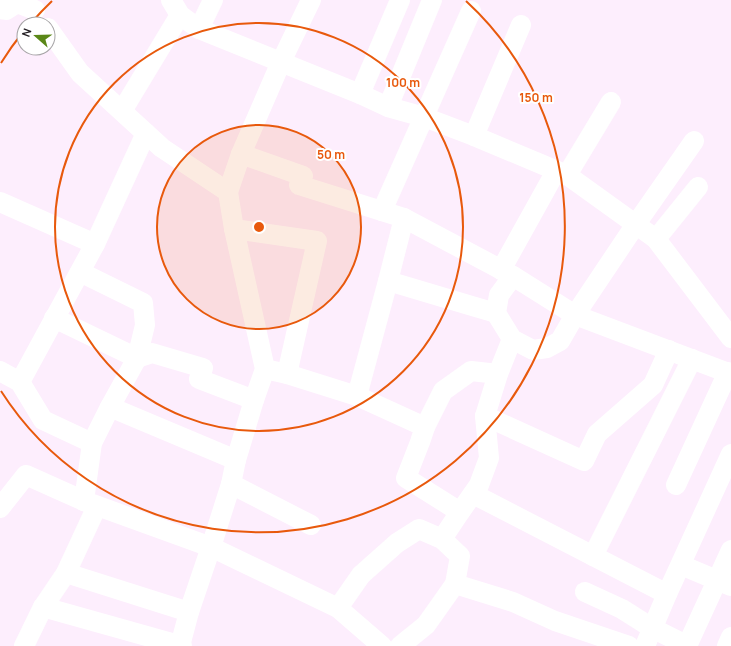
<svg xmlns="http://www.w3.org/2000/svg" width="731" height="646" viewBox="0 0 731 646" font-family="Manrope,sans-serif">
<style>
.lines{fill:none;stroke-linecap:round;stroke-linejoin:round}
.minor{stroke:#fff;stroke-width:20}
.ring{fill:none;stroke:#e8590c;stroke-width:2}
.centre{fill:#e8590c;stroke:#fff;stroke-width:2}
.ring-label{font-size:12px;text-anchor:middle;font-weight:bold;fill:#e8590c;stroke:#fff;stroke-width:4;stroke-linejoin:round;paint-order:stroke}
</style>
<rect width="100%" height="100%" fill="#fdeefd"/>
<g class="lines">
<g class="minor">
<polyline points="171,0 180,15 199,29 360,94 388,107 424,117 474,136 567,175 656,239 731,338"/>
<polyline points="0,9 6,10 17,3 35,10"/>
<polyline points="48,28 80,73 162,148 228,192 234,229 265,369 254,400 236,460 231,484 211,547 189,612 180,646"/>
<polyline points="199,29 213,0"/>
<polyline points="360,94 400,0"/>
<polyline points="388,107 432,0"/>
<polyline points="122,111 180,15"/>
<polyline points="474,136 521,25"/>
<polyline points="241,154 303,176 299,185 404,218 513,276 575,315 731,374"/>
<polyline points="567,175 611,102"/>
<polyline points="228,192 241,154 281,62 311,0"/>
<polyline points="0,202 95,244 20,382"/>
<polyline points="382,211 471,11"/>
<polyline points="234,229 317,241 287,374"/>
<polyline points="656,239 698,187"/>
<polyline points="95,244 146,133"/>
<polyline points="501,270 556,171"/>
<polyline points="80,272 143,303 145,325 137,358 110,407 92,443 84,501 211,547 338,608 382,646"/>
<polyline points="513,276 499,295 496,313 512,339 533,350 547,348 560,341 575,315 636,224 694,141"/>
<polyline points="388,281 472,306 496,313"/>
<polyline points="54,318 137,358 152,353 203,368 199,379 254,400"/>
<polyline points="265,369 287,374 357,396 425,427 420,442 406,478 460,512"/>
<polyline points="0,371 20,382 43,420 92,443"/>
<polyline points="357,396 388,281 404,218"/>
<polyline points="110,407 236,460"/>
<polyline points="485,416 584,461 597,434 653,385 669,350"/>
<polyline points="425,427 443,391 471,371 498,374"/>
<polyline points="231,484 311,525"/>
<polyline points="676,485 728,372"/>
<polyline points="473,494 667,594"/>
<polyline points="0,508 26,475 84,501"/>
<polyline points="442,539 460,512 479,485 489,458 485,416 498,374 512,339"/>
<polyline points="593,556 692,359"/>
<polyline points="681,565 731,586"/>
<polyline points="66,573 189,612"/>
<polyline points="455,584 513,602 555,621 629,646"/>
<polyline points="585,592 622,609 652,628 688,646"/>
<polyline points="43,607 182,646"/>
<polyline points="338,608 361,575 397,543 419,529 442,539 460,556 455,584 426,625 400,646"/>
<polyline points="24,646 43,607 66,573 97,506"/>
<polyline points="645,646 667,594 731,454"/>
<polyline points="687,646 731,550"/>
<polyline points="727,646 731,637"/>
</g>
</g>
<circle cx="259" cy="227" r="102" fill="#e8590c" fill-opacity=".12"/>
<g class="ring">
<circle cx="259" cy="227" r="102"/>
<circle cx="259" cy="227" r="204"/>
<path d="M1 63A306 306 0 0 1 23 32M32 22A306 306 0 0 1 52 1M466 1A306 306 0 1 1 1 391"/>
</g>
<circle cx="259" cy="227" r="6" class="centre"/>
<g class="ring-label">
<text x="403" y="87">100 m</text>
<text x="536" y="102">150 m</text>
<text x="331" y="159">50 m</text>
</g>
<g transform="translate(36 36) rotate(290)"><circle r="19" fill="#ffffff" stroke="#a7a5a7"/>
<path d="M0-3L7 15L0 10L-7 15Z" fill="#5a8717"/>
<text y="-6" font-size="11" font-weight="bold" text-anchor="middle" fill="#221d22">N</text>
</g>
</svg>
